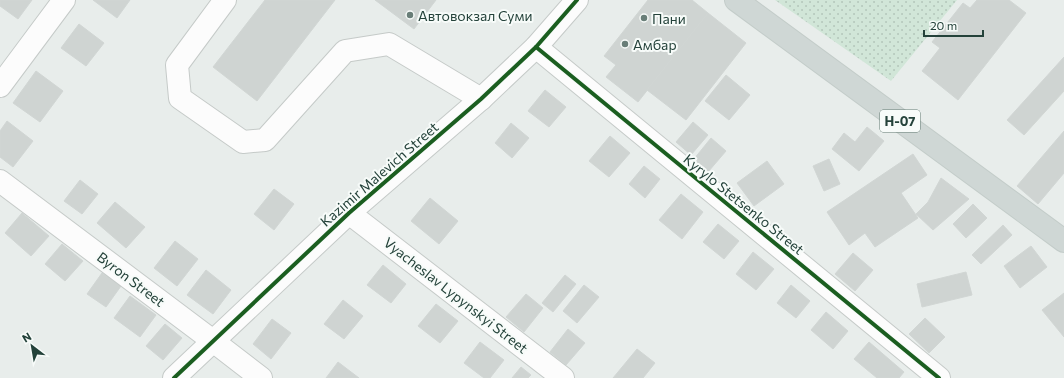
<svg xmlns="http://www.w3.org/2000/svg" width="1064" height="378" viewBox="0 0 1064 378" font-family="Commissioner,sans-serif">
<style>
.park{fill:url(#park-dots)}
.building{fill:#cfd4d2;stroke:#d1d6d4}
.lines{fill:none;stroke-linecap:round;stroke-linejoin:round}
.minor-casing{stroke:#c5cac8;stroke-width:24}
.major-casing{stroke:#c3ccc9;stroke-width:24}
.minor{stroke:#fcfcfc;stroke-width:22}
.major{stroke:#cfd7d5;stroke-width:22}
.cycleway-casing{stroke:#f7fbf9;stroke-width:6}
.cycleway{stroke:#1b5e20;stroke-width:4}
.poi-dot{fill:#697e78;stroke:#f7fbf9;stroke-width:1.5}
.labels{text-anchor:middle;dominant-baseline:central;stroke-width:4;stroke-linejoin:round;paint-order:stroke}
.shield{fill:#f7fbf9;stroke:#637a73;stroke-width:1}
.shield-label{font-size:13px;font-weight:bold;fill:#24423a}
.poi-label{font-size:14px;fill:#24423a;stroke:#f7fbf9;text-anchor:start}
.street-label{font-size:14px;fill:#24423a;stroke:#f7fbf9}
</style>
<defs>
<pattern id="park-dots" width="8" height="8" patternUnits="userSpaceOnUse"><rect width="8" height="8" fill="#d1e6d8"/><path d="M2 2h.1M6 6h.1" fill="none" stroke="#b3c6ba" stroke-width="1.8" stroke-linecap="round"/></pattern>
</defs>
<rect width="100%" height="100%" fill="#e8edeb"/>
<polygon class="park" points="775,0 957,0 891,81"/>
<g class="building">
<polygon points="0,0 32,0 18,19 0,6"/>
<polygon points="93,0 130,0 117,18"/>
<polygon points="265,0 335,0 257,101 213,67"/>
<polygon points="375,0 436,0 414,29"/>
<polygon points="648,0 692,0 708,13 638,102 606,77 616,65 604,56"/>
<polygon points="977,0 1009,0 1026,13 958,100 922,71 940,48 932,42 963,3 970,8"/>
<polygon points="708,13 746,43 686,120 647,90"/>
<polygon points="79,24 104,43 86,66 61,48"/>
<polygon points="1064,57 1064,91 1024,135 1007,120"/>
<polygon points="36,71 63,91 40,122 13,103"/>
<polygon points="726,75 750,95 729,120 705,101"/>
<polygon points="545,90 566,107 549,127 528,111"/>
<polygon points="7,121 33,141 13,167 0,157 0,131"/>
<polygon points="693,122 708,135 691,155 676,142"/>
<polygon points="511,123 529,138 512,158 495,143"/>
<polygon points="867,127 884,141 859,171 832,149 844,133 855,142"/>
<polygon points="1064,131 1064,173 1038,204 1017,186"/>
<polygon points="610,136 630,153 609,177 589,161"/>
<polygon points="711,138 726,151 708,172 694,159"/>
<polygon points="913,154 927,175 901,193 918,218 875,247 865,233 849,245 827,212"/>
<polygon points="829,159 840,184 824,191 813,166"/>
<polygon points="767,161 784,184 754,206 737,183"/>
<polygon points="644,166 660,179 645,198 629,184"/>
<polygon points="941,178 969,199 933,230 916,214 928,202"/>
<polygon points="80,180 98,194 82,214 64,201"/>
<polygon points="274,189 294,204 274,230 254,214"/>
<polygon points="681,194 703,212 682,239 659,220"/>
<polygon points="430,198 458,221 439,244 411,221"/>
<polygon points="115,202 145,227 126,248 97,223"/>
<polygon points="973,204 987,218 966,238 953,224"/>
<polygon points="22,213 49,236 31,256 5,233"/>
<polygon points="718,224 739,241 724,259 703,242"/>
<polygon points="1003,225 1012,235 981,264 972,255"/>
<polygon points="175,241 198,259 177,286 154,268"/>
<polygon points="62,244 83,261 65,281 45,264"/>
<polygon points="1031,246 1047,267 1020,288 1004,266"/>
<polygon points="753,252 774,269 756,290 736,274"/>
<polygon points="853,253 873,270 855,291 835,274"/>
<polygon points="383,265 406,284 391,303 367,285"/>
<polygon points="206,270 231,290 213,314 187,295"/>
<polygon points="966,272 972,295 922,307 917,284"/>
<polygon points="102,273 121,286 106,307 87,294"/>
<polygon points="565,275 576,284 553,312 542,303"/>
<polygon points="584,285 599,297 577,323 563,311"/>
<polygon points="791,285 810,301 796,318 777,303"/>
<polygon points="1064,293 1064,337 1042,310"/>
<polygon points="526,294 543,308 524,332 506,317"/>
<polygon points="130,296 156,315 140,337 114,318"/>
<polygon points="343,300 363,316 344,339 324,324"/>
<polygon points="436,304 458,321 440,343 418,326"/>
<polygon points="826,312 848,331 833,349 811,330"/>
<polygon points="925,318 945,337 929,353 909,334"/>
<polygon points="272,319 291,333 271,359 253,344"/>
<polygon points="165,324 182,338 163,360 146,346"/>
<polygon points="568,329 585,343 566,365 550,352"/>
<polygon points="480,342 504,360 490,378 484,378 464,363"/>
<polygon points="869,342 904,372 899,378 877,378 854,359"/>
<polygon points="637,349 655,363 643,378 613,378"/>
<polygon points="338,362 359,378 326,378"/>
<polygon points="521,367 531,375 528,378 512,378"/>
</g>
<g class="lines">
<g class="minor-casing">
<g id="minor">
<polyline points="225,0 177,65 180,98 243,142 265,140 345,51 389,44 481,99"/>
<polyline points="536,47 939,378"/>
<polyline points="0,86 64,0"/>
<polyline points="0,181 213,341 261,378"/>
<polyline points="349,213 563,378"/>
<polyline points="174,378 349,213 481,99 536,47 577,0"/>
</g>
</g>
<g class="major-casing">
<polyline id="major" points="736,0 1064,241"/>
</g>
<use href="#minor" class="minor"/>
<use href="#major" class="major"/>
<g class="cycleway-casing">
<g id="cycleway">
<polyline points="536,47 939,378"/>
<polyline points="174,378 349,213 481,99 536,47 577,0"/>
</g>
</g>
<use href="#cycleway" class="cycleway"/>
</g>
<g class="poi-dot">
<circle cx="410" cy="15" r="4"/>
<circle cx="644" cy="18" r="4"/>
<circle cx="625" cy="44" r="4"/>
</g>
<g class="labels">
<rect class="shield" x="880" y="110" width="40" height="22" rx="3"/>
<g class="shield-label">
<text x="900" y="121">Н-07</text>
</g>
<g class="poi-label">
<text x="418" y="15">Автовокзал Суми</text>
<text x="652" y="18">Пани</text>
<text x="633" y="44">Амбар</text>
</g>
<g class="street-label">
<text transform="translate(379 174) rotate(-41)">Kazimir Malevich Street</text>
<text transform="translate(744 204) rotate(39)">Kyrylo Stetsenko Street</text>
<text transform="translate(131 279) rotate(37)">Byron Street</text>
<text transform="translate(456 295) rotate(38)">Vyacheslav Lypynskyi Street</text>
</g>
</g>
<g transform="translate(32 346) rotate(329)" stroke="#f7fbf9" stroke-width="3" paint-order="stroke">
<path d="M0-3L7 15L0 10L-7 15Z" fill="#24423a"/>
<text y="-6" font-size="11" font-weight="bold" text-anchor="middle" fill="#24423a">N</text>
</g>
<path d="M924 30v6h59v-6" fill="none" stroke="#24423a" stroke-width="2"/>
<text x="930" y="30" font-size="12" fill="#24423a" stroke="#f7fbf9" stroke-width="3" paint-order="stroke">20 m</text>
</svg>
